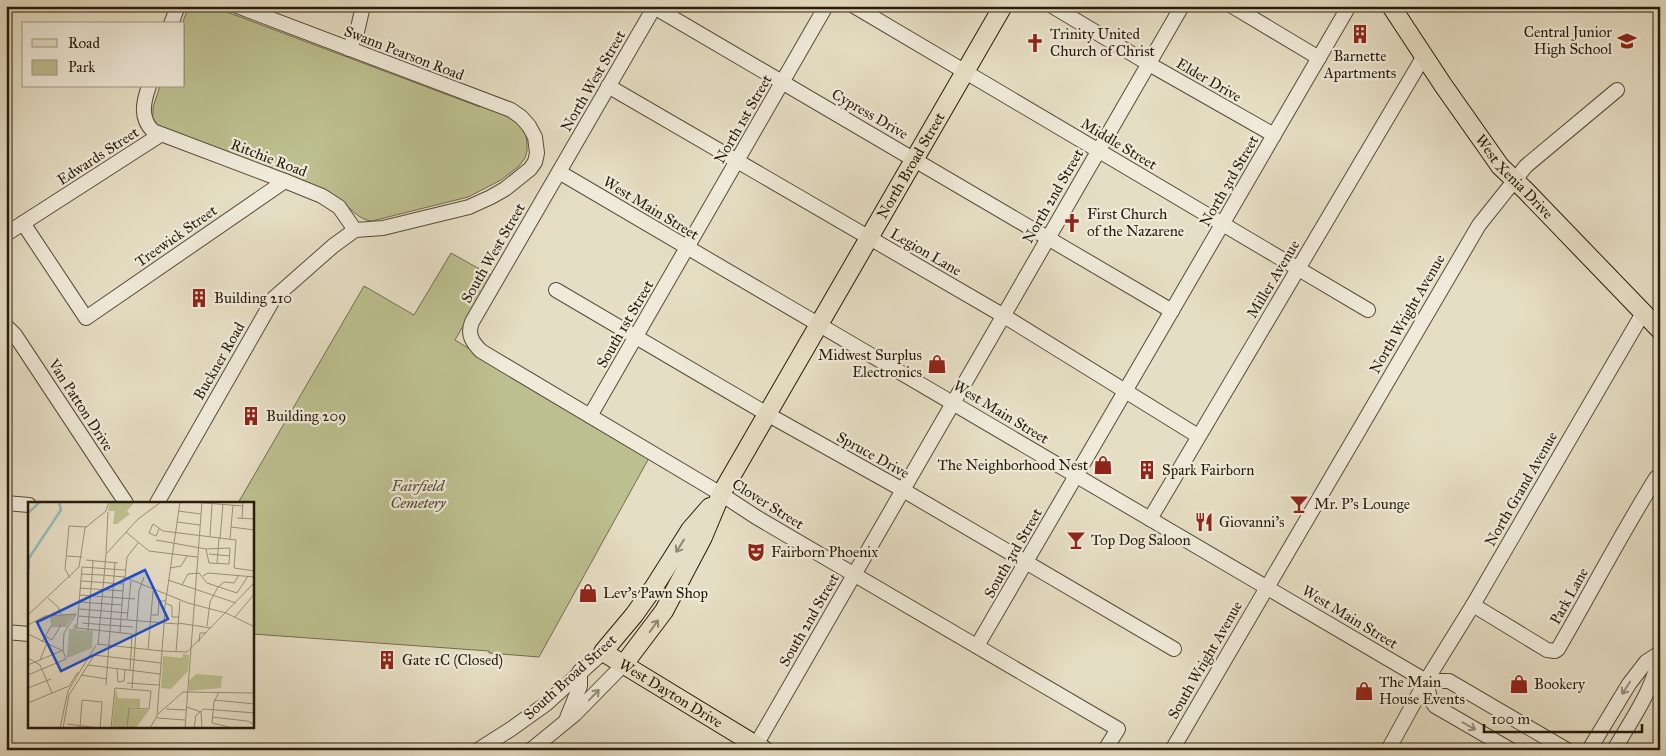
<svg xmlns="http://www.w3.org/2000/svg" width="1666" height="756" viewBox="0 0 1666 756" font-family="'IM FELL Great Primer',serif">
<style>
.green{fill:#bcbf8f;stroke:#726d4d}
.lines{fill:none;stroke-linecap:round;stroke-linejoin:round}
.minor-casing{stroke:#574c39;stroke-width:16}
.major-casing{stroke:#271b0b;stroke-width:20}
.minor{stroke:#efead9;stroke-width:14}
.major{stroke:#e6dec4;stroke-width:18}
.oneway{stroke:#908671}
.oneway2{stroke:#958d7c}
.labels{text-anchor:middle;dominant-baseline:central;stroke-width:4.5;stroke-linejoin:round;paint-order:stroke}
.poi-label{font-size:15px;fill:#271b0b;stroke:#efead9;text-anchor:start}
.street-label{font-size:15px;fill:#271b0b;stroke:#efead9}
.park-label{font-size:15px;font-style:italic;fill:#544c33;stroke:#efead9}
.inset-river{fill:none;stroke:#97bbb9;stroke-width:2.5}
.inset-road{fill:none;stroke:#9a907a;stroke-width:1}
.view{fill:#1d4ed8;fill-opacity:0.15;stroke:#1d4ed8;stroke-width:2.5}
.inset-edge{fill:none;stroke:#271b0b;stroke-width:2.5}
</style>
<rect width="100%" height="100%" fill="#e6dec4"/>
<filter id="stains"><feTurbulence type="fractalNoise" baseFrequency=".004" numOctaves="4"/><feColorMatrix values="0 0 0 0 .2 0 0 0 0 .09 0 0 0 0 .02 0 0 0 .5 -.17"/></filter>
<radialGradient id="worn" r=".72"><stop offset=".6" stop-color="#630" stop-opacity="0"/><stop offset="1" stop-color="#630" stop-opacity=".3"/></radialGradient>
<g class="green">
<path d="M189,6H211L480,107L481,104L512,118L525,132L527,142V151L525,158L519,166L501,180L468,197L372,221C358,220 350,207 339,199C333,194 326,190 318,187L156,125L151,116L153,115V107L160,86H184V24H182Z"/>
<polygon points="451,253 492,276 455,340 649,458 539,657 489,653 489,651 253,634 252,503 238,503 364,286 414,315"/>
</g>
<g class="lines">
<g class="minor-casing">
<g id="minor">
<path d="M655,6L472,322C467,334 472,342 481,351L721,494L756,517L1118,729L1105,750"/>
<polyline points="854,6 1368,310"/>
<polyline points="1052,6 1149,64 1274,135"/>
<polyline points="1232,6 1319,58"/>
<polyline points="654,7 1172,311"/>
<polyline points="171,24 178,6"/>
<polyline points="349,49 357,32 363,6"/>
<path d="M149,86C143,103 140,118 153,131L285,181L322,196L339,207L355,230"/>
<polyline points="608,86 1004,316 1198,436"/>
<polyline points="559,172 1426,681 1449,681 1567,750"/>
<polyline points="23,223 86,318 285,181"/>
<polyline points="6,234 160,135"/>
<polyline points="556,290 767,414 903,490 1174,649"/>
<polyline points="6,326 15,335 126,503"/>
<polyline points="590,416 826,6"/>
<polyline points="6,503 29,505"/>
<polyline points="157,503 274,298 333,246 355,230 383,228 469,207 491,197 505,189 530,169 535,162 537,153 535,137 529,126 521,117 511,110 237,6"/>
<polyline points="1150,519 1424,56"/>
<path d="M1473,605L1547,650L1555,651L1558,649C1591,592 1621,534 1656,478L1660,476"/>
<polyline points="6,632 29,634"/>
<polyline points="977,646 1349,6"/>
<polyline points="1426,681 1430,698 1435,706 1511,750"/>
<polyline points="567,718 580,686 580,671"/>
<polyline points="478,750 511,729 546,704 603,652"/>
<polyline points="531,750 575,714 624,664"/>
<polyline points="753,750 1182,6"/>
<polyline points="1172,750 1479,225 1526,166 1617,90"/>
<polyline points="1388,750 1426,681 1473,605 1643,313"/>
<polyline points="1589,750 1629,684 1646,662 1660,653"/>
<path d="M1614,750C1632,719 1654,689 1660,653"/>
</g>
</g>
<g class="major-casing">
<g id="major">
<path id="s1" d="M1391,6L1443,85L1500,166L1526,191L1660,330"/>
<path id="s2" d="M710,507L690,530L654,587L634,615L603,652L764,750"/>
<path id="s3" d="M624,664L664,611L703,537L721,494L1003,6"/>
</g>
</g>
<use href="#minor" class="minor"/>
<use href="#major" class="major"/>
</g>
<defs><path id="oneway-shaft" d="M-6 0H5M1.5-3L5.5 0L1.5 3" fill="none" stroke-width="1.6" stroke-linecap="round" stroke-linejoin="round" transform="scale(1.25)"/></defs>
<g class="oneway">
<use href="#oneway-shaft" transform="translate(680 546) rotate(122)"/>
<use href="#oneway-shaft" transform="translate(654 626) rotate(-54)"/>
</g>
<g class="oneway2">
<use href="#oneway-shaft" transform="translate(1626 688) rotate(123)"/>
<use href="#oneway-shaft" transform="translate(594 695) rotate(-46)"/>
<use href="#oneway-shaft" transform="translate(1469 726) rotate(30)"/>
</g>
<defs>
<g id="building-bare" transform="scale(1.5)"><path d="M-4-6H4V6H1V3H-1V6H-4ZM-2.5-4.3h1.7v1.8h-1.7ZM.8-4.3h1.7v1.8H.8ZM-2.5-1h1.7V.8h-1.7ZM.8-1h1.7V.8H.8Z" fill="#8f2418" stroke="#efead9" stroke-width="2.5" paint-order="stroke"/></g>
<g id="school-bare" transform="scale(1.5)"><path d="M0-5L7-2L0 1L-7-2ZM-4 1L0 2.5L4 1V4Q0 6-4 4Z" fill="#8f2418" stroke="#efead9" stroke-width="2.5" paint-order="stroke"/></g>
<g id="church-bare" transform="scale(1.5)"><path d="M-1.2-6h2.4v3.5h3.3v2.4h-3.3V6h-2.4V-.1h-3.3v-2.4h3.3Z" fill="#8f2418" stroke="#efead9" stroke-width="2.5" paint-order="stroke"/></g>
<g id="shop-bare" transform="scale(1.5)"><path d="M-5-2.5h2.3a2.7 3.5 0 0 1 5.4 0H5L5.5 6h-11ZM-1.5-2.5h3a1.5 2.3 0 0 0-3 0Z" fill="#8f2418" stroke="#efead9" stroke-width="2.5" paint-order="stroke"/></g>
<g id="bar-bare" transform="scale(1.5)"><path d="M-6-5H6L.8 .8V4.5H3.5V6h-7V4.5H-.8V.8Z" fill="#8f2418" stroke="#efead9" stroke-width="2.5" paint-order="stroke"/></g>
<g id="restaurant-bare" transform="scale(1.5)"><path d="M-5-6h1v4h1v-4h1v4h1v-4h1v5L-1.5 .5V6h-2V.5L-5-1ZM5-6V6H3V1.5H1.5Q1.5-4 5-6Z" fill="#8f2418" stroke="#efead9" stroke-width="2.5" paint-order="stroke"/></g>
<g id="theatre-bare" transform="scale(1.5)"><path d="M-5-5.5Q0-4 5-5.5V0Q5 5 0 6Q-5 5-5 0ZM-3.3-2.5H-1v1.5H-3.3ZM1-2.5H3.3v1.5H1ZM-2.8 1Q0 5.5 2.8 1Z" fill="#8f2418" stroke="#efead9" stroke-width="2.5" paint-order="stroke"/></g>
</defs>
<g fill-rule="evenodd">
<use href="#building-bare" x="1360" y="34"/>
<use href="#school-bare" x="1627" y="41"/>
<use href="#church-bare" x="1035" y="43"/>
<use href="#church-bare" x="1072" y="223"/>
<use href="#building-bare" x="199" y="298"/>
<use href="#shop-bare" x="937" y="364"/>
<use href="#building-bare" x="251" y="416"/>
<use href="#shop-bare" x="1103" y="465"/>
<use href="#building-bare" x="1147" y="470"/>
<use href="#bar-bare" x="1299" y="504"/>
<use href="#restaurant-bare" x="1204" y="522"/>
<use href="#bar-bare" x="1076" y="540"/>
<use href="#theatre-bare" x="756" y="552"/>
<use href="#shop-bare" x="588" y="593"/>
<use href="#building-bare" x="387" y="660"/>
<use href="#shop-bare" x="1519" y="684"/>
<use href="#shop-bare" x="1364" y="691"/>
</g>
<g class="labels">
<g class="poi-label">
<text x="1612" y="32" text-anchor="end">Central Junior<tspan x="1612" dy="17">High School</tspan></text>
<text x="1050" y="34">Trinity United<tspan x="1050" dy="17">Church of Christ</tspan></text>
<text x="1360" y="56" text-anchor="middle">Barnette<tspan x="1360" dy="17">Apartments</tspan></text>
<text x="1087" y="214">First Church<tspan x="1087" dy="17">of the Nazarene</tspan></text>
<text x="214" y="298">Building 210</text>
<text x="922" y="355" text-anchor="end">Midwest Surplus<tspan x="922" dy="17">Electronics</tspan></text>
<text x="266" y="416">Building 209</text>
<text x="1088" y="465" text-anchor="end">The Neighborhood Nest</text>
<text x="1162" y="470">Spark Fairborn</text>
<text x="1314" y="504">Mr. P's Lounge</text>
<text x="1219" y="522">Giovanni's</text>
<text x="1091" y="540">Top Dog Saloon</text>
<text x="771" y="552">Fairborn Phoenix</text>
<text x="603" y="593">Lev's Pawn Shop</text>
<text x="402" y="660">Gate 1C (Closed)</text>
<text x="1379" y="682">The Main<tspan x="1379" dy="17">House Events</tspan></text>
<text x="1534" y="684">Bookery</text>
</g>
<g class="street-label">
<text transform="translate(404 53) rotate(21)">Swann Pearson Road</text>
<text transform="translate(1209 80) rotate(30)">Elder Drive</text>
<text transform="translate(593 81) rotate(-60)">North West Street</text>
<text transform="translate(870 114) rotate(30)">Cypress Drive</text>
<text transform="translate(743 119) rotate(-60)">North 1st Street</text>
<text transform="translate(1119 144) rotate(31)">Middle Street</text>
<text transform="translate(98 156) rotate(-33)">Edwards Street</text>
<text transform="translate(269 158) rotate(21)">Ritchie Road</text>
<text stroke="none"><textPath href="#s3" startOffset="576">North Broad Street</textPath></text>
<text stroke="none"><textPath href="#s1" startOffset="211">West Xenia Drive</textPath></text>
<text transform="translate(1229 181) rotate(-60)">North 3rd Street</text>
<text transform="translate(1053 196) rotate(-60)">North 2nd Street</text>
<text transform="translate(651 208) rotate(31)">West Main Street</text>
<text transform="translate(176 236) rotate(-35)">Treewick Street</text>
<text transform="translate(926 252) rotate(30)">Legion Lane</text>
<text transform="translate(493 253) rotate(-60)">South West Street</text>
<text transform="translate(1273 279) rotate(-59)">Miller Avenue</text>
<text transform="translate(1407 314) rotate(-60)">North Wright Avenue</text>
<text transform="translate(625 324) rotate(-60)">South 1st Street</text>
<text transform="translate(219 361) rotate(-60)">Buckner Road</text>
<text transform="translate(81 405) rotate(57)">Van Patton Drive</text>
<text transform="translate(1001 412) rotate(31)">West Main Street</text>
<text transform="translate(873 455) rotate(29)">Spruce Drive</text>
<text transform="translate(1521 489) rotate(-60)">North Grand Avenue</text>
<text transform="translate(768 504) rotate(32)">Clover Street</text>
<text transform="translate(1013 553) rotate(-60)">South 3rd Street</text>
<text transform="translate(1569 596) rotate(-61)">Park Lane</text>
<text transform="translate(1350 617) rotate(31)">West Main Street</text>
<text transform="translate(809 620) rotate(-60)">South 2nd Street</text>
<text transform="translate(1205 660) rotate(-60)">South Wright Avenue</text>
<text transform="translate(570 677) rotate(-42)">South Broad Street</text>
<text stroke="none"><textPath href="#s2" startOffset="260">West Dayton Drive</textPath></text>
</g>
<g class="park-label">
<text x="418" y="486">Fairfield<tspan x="418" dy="17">Cemetery</tspan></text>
</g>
</g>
<g transform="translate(28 502)">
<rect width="226" height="226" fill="#e6dec4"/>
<path d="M82,0H107L99,9L102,12L89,22H85L87,9H80ZM47,112L39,123H23L22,114ZM46,122L49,123V128L65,129L64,146L39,156L41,127H45ZM155,152L161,153L160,169L143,187L133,186L135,154L154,156ZM168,172L194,174L193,186L161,189V179ZM88,187L90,196L112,197V206L102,205L98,226H84ZM101,207L121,208L108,226H99Z" fill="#bcbf8f"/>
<path class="inset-river" d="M0,11L12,0M0,73L1,56L33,8L31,0"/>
<path class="inset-road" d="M165,0L215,4M150,9L173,12M209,16L227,17M214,16L215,0M149,20L172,23M203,25L227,28M131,27L128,34L121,31L125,22L135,29L208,38L206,66L227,69M98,30L121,49L169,55M182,34L184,2M192,37L195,2M202,37L205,3M128,38L178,47L202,46L201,62L181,61L178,47M78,51L80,10M181,52L202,54M38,54L54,55M58,58L90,61M189,62L191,36M142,66L153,64L159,54M97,68L54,65L49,126L104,132L102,169M53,72L75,73M75,73L96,75L160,101L198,111L227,125M175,74L180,71L227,75M97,75L99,55L110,41M42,76L37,67L41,24L59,25M140,78L208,101M53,79L96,82M154,83L160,72L171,71L179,81L209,91L220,74M190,85L196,80L206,81L211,73M52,86L95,89M52,93L107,97M20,96L30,105L33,112M51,100L94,103M137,101L144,104V115H151M51,107L100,111M137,110L134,149L159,150L227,80M136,111L152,0M0,113L51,65L57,26L78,9L81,0M123,113H130L131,99H138M50,114L150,122M207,115L227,91M99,117L103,79M54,121L105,125M150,121L183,126M0,123L17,114L48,112L36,131L35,149M23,124H39M179,124L182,100L190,85M60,129L65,59M92,131L96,75M0,132L35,149L38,157L0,173M17,134L24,138L33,123M14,140L23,124M171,140L172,131H178M69,142L134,149L129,214L122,226M70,143L78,52L110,17L133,0M120,148L125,89M148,150L152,99M66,153L133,161M0,156L12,163L24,191M12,158L19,141M0,163L33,149M60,163L132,172M89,167L90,180L96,179L97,168M53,173L79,177M99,181L131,183M78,183L87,60M0,186L23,177M104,186L111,89L116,75M191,190L186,200L184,221L205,226M186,198L227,202M0,201L41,184L50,170M159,205L173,210L174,226M138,207L158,208M130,212L155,190L227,191M184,215L219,219L227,223M129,216L157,218M39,222L72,226M32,226L40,189L68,143M35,226L41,193L67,152M52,226L54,198L74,200L72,226M83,226L87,186L123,189L121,207L101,206L99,226M157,226L174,0M166,226L168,213L176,207L227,211"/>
<path class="view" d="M117,68L140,117L33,169L9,120Z"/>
<rect width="226" height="226" class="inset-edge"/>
</g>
<rect width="1666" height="756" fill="none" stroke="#e6dec4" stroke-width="25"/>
<rect x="8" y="8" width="1651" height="741" fill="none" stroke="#271b0b" stroke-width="2.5"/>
<rect x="12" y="12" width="1641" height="731" fill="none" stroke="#271b0b"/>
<rect x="22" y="22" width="162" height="65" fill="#efead9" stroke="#9f9787"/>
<rect x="32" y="39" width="25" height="8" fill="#e6dec4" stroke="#9f9787"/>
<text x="68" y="48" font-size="15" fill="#271b0b">Road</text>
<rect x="32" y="60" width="25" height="15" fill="#bcbf8f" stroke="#9f9787"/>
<text x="68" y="72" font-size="15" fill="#271b0b">Park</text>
<path d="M1484 724v8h158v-8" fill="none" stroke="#271b0b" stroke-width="2.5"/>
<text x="1491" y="724" font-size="15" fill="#271b0b" stroke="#efead9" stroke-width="4" paint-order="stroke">100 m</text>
<rect width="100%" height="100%" filter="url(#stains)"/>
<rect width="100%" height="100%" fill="url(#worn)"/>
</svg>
